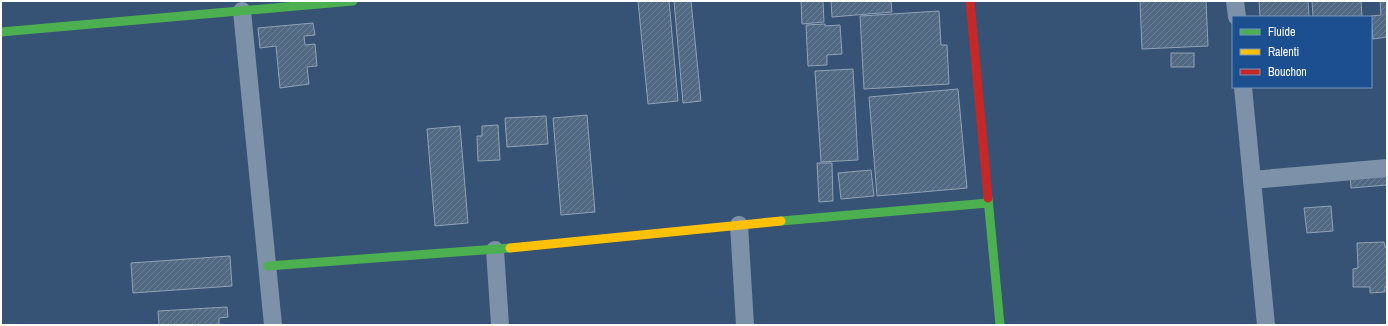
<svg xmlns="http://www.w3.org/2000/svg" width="1388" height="326" viewBox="0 0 1388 326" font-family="'Archivo Narrow',sans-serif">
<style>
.building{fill:url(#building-hatch);stroke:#92a2b6}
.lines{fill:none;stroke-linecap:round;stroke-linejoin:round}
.street{stroke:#7d92a8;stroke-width:18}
.fast{stroke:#4caf50;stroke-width:9}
.slow{stroke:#ffc107;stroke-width:9}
.jam{stroke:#c62828;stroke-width:9}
</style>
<defs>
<pattern id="building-hatch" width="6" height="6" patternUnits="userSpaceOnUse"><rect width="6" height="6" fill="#526984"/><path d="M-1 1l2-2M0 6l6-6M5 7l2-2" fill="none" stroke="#6c8096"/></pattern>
</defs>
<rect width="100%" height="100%" fill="#365274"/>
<g class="building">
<polygon points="638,1 669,1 678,101 648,104"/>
<polygon points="674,1 691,1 701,101 683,103"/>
<polygon points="801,1 823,1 824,22 802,24"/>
<polygon points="831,1 891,1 892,12 832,17"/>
<polygon points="1140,1 1206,1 1208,46 1142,49"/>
<polygon points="1259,1 1308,1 1309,17 1260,17"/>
<polygon points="1312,1 1361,1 1362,17 1313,17"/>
<polygon points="1380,1 1387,1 1387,37 1373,39 1371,16 1381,15"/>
<polygon points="939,11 941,45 947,45 949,84 864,89 860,16"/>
<polygon points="313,23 315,35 304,36 305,45 315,44 317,66 307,67 309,84 280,88 276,46 260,48 258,28"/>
<polygon points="825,24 825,26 840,25 842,54 827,55 827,65 808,66 806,25"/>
<rect x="1171" y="53" width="23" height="14"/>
<polygon points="853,69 858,160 821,162 815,71"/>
<polygon points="958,89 967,188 877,196 869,97"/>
<polygon points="587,115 595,212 561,215 553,118"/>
<polygon points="546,116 548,144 507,147 505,118"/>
<polygon points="498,125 500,160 478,161 477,136 482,136 482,126"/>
<polygon points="460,126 468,223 435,226 427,129"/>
<polygon points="817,163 832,163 833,201 819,202"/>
<polygon points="871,170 874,196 841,199 838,173"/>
<polygon points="1387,171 1387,185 1351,188 1350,175"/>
<polygon points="1331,206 1333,231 1307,233 1304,208"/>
<polygon points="1384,242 1385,247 1387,247 1387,286 1385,286 1385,292 1370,293 1370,287 1353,287 1353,269 1358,268 1357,243"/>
<polygon points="230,256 232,286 133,293 131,263"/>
<polygon points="227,307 228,317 219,318 219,325 159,325 158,311"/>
</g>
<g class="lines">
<g class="street">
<polyline points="1235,1 1237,17"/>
<polyline points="242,11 273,325"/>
<polyline points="1243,87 1266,325"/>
<polyline points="1252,180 1387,168"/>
<polyline points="739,225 745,325"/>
<polyline points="495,250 500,325"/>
</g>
<g class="fast">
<polyline points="1,32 353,1"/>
<polyline points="988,198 1000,325"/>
<polyline points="781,221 988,203"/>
<polyline points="268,266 510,248"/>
</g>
<polyline class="slow" points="510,248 781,221"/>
<polyline class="jam" points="970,1 988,198"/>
</g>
<rect width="1388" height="326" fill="none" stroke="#ffffff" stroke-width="4"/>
<rect x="1232" y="16" width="140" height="72" fill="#1b4f8f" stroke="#7695bc"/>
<rect x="1240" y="29" width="20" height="6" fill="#4caf50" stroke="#7695bc"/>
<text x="1268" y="36" font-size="12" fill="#ffffff">Fluide</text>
<rect x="1240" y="49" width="20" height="6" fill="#ffc107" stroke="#7695bc"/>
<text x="1268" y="56" font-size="12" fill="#ffffff">Ralenti</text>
<rect x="1240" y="69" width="20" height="6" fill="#c62828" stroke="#7695bc"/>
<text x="1268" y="76" font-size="12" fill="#ffffff">Bouchon</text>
</svg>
